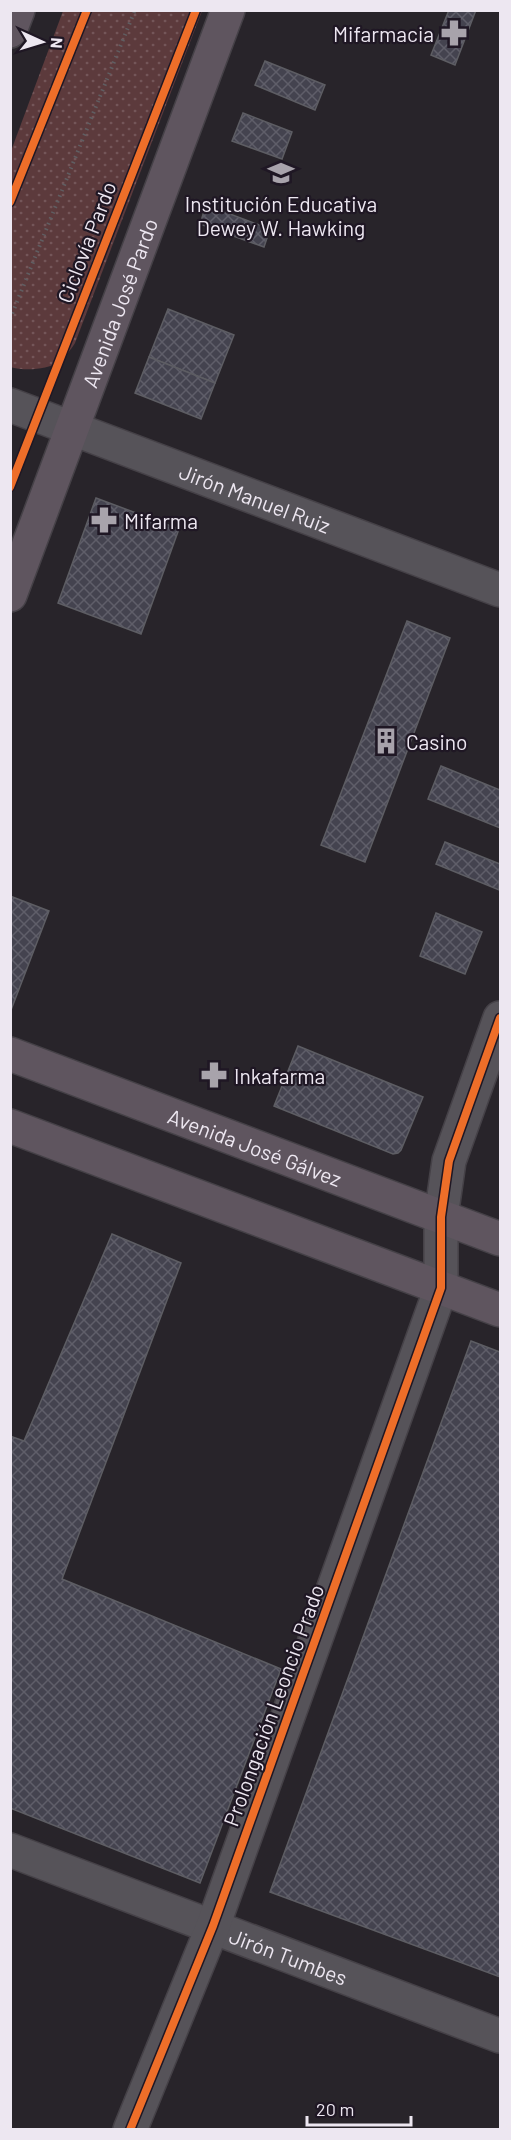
<svg xmlns="http://www.w3.org/2000/svg" width="511" height="2140" viewBox="0 0 511 2140" font-family="Barlow,sans-serif">
<style>
.park{fill:url(#park-dots)}
.building{fill:url(#building-cross-hatch);stroke:#5d5d63;stroke-width:1.5}
.lines{fill:none;stroke-linecap:round;stroke-linejoin:round}
.minor-casing{stroke:#454147;stroke-width:36}
.primary-casing{stroke:#454147;stroke-width:36}
.path{stroke:#605e62;stroke-width:4;stroke-dasharray:1.5 4.5;stroke-linecap:butt}
.minor{stroke:#565359;stroke-width:33}
.primary{stroke:#5f555f;stroke-width:33}
.cycleway-casing{stroke:#1f1724;stroke-width:11}
.cycleway{stroke:#ee6e29;stroke-width:8}
.labels{text-anchor:middle;dominant-baseline:central;stroke-width:4.5;stroke-linejoin:round;paint-order:stroke}
.poi-label{font-size:21px;fill:#ede7f1;stroke:#1f1724;text-anchor:start}
.street-label{font-size:21px;fill:#ede7f1;stroke:#1f1724}
</style>
<defs>
<pattern id="park-dots" width="8" height="8" patternUnits="userSpaceOnUse" patternTransform="scale(1.5)"><rect width="8" height="8" fill="#5c3a3c"/><path d="M2 2h.1M6 6h.1" fill="none" stroke="#745659" stroke-width="1.8" stroke-linecap="round"/></pattern>
<pattern id="building-cross-hatch" width="8" height="8" patternUnits="userSpaceOnUse" patternTransform="scale(1.5)"><rect width="8" height="8" fill="#44434f"/><path d="M0 0l8 8M0 8l8-8" fill="none" stroke="#5f5e69"/></pattern>
</defs>
<rect width="100%" height="100%" fill="#28242a"/>
<path class="park" d="M63,11H202L75,343C71,349 65,358 59,362C46,370 25,371 10,367L11,151Z"/>
<g class="building">
<polygon points="449,10 476,10 455,65 431,55"/>
<polygon points="265,61 325,85 315,110 255,85"/>
<polygon points="243,113 292,132 282,159 232,141"/>
<polygon points="206,205 270,229 264,247 200,224"/>
<polygon points="168,309 234,335 215,383 149,357"/>
<polygon points="149,357 215,383 201,419 135,393"/>
<polygon points="96,498 179,529 141,634 58,603"/>
<polygon points="407,621 450,638 365,862 321,845"/>
<polygon points="441,766 500,790 500,828 428,799"/>
<polygon points="445,842 500,864 499,890 436,864"/>
<polygon points="10,896 49,911 11,1010 10,1010"/>
<polygon points="436,913 482,932 465,974 420,956"/>
<polygon points="298,1046 423,1097 401,1150 398,1153 393,1154 274,1106"/>
<polygon points="112,1234 181,1263 62,1579 281,1669 200,1883 10,1808 10,1436 24,1441"/>
<polygon points="471,1341 500,1352 500,1977 270,1892"/>
</g>
<g class="lines">
<g class="minor-casing">
<g id="minor">
<path id="s1" d="M10,405L500,590"/>
<path id="s2" d="M10,1850L500,2036"/>
<polyline points="130,2130 213,1926 441,1288 441,1217 449,1161 500,1018"/>
</g>
</g>
<g class="primary-casing">
<g id="primary">
<polyline points="10,31 18,10"/>
<path id="s3" d="M10,595L228,10"/>
<path id="s4" d="M10,1054L500,1239"/>
<polyline points="10,1126 500,1310"/>
</g>
</g>
<polyline class="path" points="10,319 135,10"/>
<use href="#minor" class="minor"/>
<use href="#primary" class="primary"/>
<g class="cycleway-casing">
<g id="cycleway">
<polyline points="10,202 87,10"/>
<polyline points="10,487 196,10"/>
<polyline points="130,2130 213,1926 441,1288 441,1217 449,1161 500,1018"/>
</g>
</g>
<use href="#cycleway" class="cycleway"/>
</g>
<defs>
<g id="pharmacy-bare" transform="scale(2.07)"><path d="M-2-6h4v4h4v4h-4v4h-4v-4h-4v-4h4Z" fill="#a8a3ab" stroke="#1f1724" stroke-width="2.5" paint-order="stroke"/></g>
<g id="school-bare" transform="scale(2.07)"><path d="M0-5L7-2L0 1L-7-2ZM-4 1L0 2.5L4 1V4Q0 6-4 4Z" fill="#a8a3ab" stroke="#1f1724" stroke-width="2.5" paint-order="stroke"/></g>
<g id="building-bare" transform="scale(2.07)"><path d="M-4-6H4V6H1V3H-1V6H-4ZM-2.5-4.3h1.7v1.8h-1.7ZM.8-4.3h1.7v1.8H.8ZM-2.5-1h1.7V.8h-1.7ZM.8-1h1.7V.8H.8Z" fill="#a8a3ab" stroke="#1f1724" stroke-width="2.5" paint-order="stroke"/></g>
</defs>
<g fill-rule="evenodd">
<use href="#pharmacy-bare" x="454" y="33"/>
<use href="#school-bare" x="281" y="173"/>
<use href="#pharmacy-bare" x="104" y="520"/>
<use href="#building-bare" x="386" y="741"/>
<use href="#pharmacy-bare" x="214" y="1075"/>
</g>
<g class="labels">
<g class="poi-label">
<text x="434" y="33" text-anchor="end">Mifarmacia</text>
<text x="281" y="203" text-anchor="middle">Institución Educativa<tspan x="281" dy="24">Dewey W. Hawking</tspan></text>
<text x="124" y="520">Mifarma</text>
<text x="406" y="741">Casino</text>
<text x="234" y="1075">Inkafarma</text>
</g>
<g class="street-label">
<text transform="translate(86 242) rotate(-69)">Ciclovía Pardo</text>
<text stroke="none"><textPath href="#s3" startOffset="312">Avenida José Pardo</textPath></text>
<text stroke="none"><textPath href="#s1" startOffset="262">Jirón Manuel Ruiz</textPath></text>
<text stroke="none"><textPath href="#s4" startOffset="262">Avenida José Gálvez</textPath></text>
<text transform="translate(273 1705) rotate(-70)">Prolongación Leoncio Prado</text>
<text stroke="none"><textPath href="#s2" startOffset="298">Jirón Tumbes</textPath></text>
</g>
</g>
<rect width="511" height="2140" fill="none" stroke="#ede7f1" stroke-width="24"/>
<g transform="translate(42 42) rotate(94)" stroke="#1f1724" stroke-width="4.5" paint-order="stroke">
<path d="M0-4.5L10 22L0 15L-10 22Z" fill="#ede7f1"/>
<text y="-9" font-size="16" font-weight="bold" text-anchor="middle" fill="#ede7f1">N</text>
</g>
<path d="M307 2116v9h104v-9" fill="none" stroke="#ede7f1" stroke-width="3"/>
<text x="316" y="2116" font-size="18" fill="#ede7f1" stroke="#1f1724" stroke-width="4.5" paint-order="stroke">20 m</text>
</svg>
